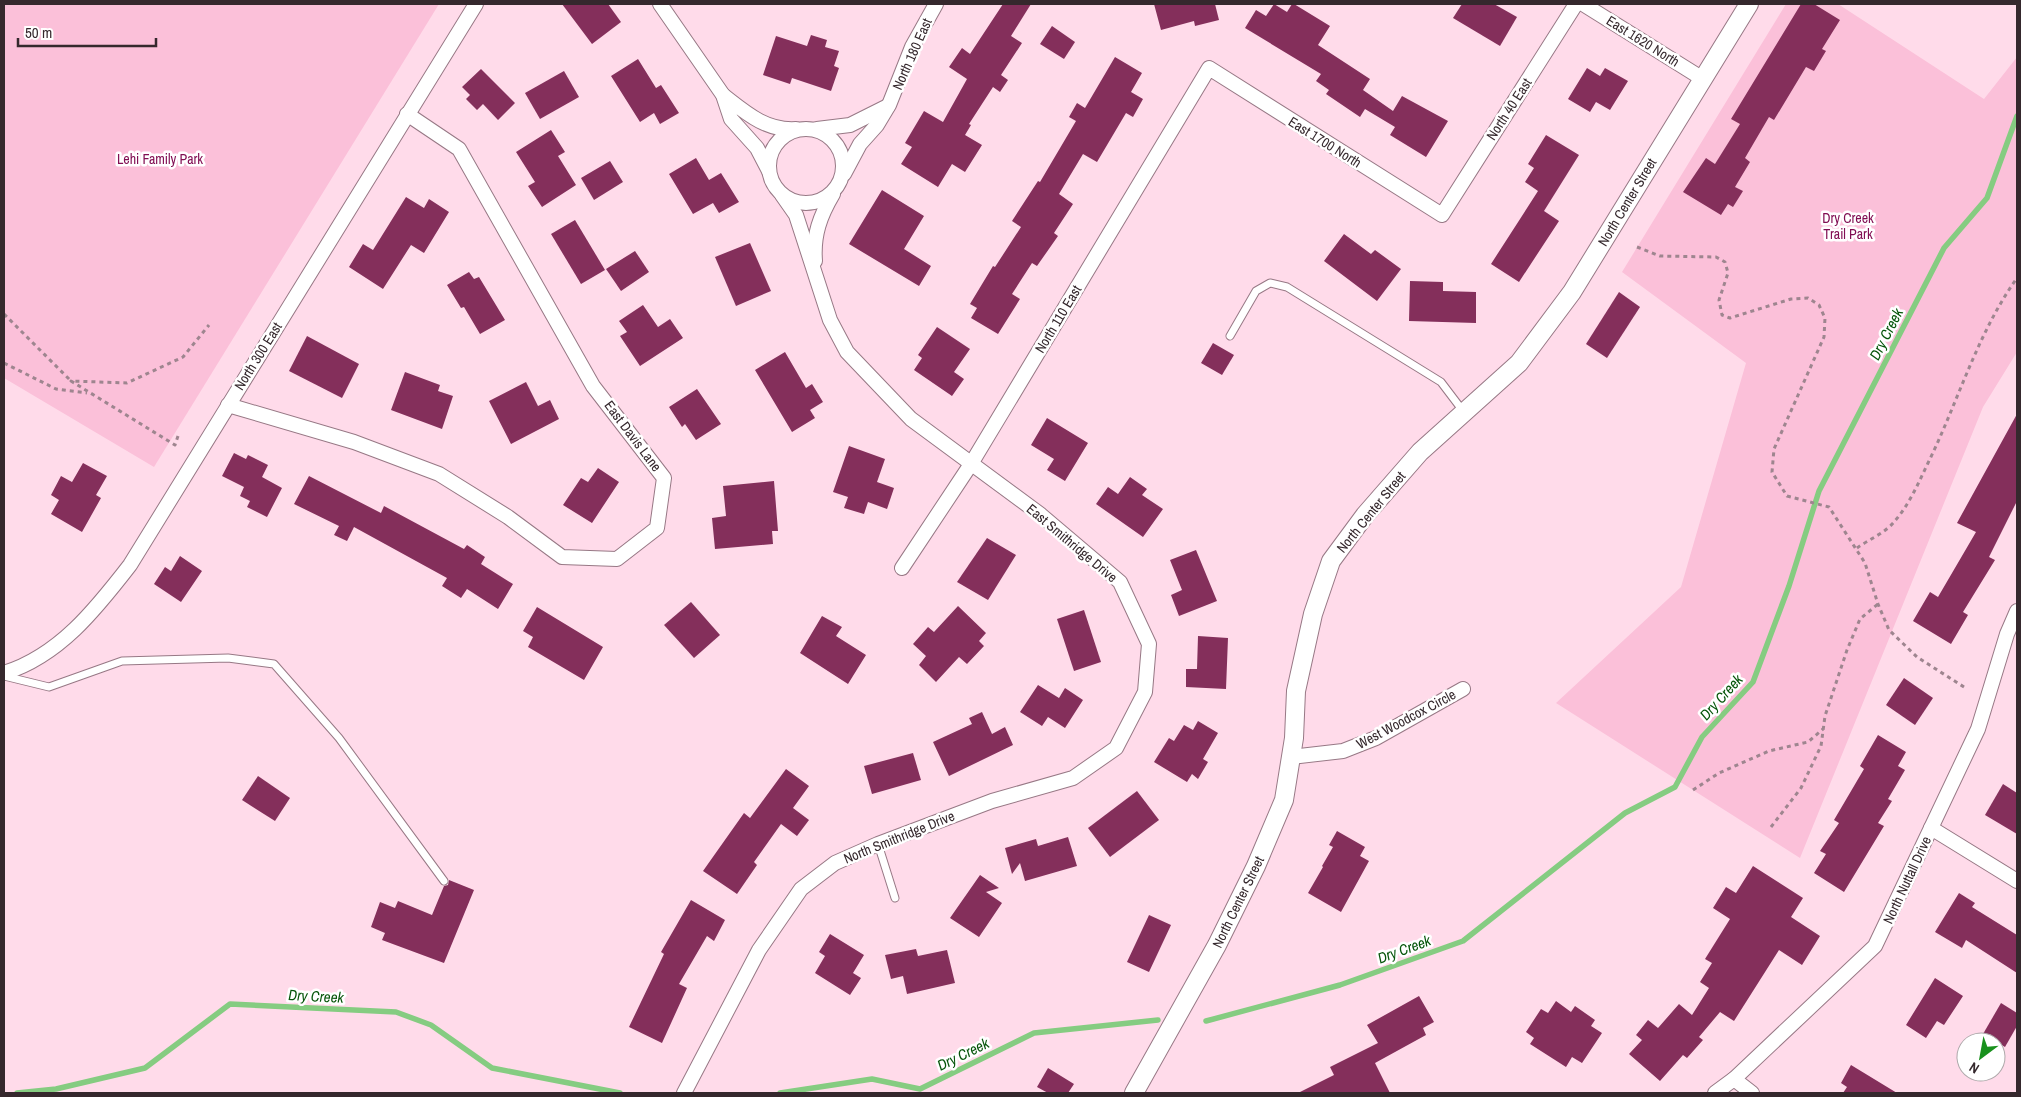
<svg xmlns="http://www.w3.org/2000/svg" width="2021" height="1097" viewBox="0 0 2021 1097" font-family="'Archivo Narrow',sans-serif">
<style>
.green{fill:#fbc0d9}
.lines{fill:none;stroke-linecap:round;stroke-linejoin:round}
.stream{stroke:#85cc81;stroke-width:5.5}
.building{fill:#842f5b}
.service-casing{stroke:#977885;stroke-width:9}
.minor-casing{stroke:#977885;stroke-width:16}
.tertiary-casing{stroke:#977885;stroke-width:20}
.path{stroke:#9e858f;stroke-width:3;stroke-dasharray:4 4;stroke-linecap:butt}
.service{stroke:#fff;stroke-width:7}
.minor{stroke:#fff;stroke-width:14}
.tertiary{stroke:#fff;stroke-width:18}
.labels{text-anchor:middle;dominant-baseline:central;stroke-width:5;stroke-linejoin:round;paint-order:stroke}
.street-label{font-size:14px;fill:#35282d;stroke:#fff}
.park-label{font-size:14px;fill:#810e53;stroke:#fff}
.water-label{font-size:15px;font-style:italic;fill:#06550a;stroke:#fff}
</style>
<rect width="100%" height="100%" fill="#ffdbea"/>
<g class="green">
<polygon points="4,4 439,4 154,467 4,378"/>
<polygon points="1786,4 1838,4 1984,99 2017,57 2017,352 1983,407 1800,858 1556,703 1681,587 1746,363 1622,272"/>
</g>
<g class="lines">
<g class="stream">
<polyline points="1206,1021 1340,985 1463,941 1625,813 1675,787 1702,737 1753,682 1789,586 1819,491 1944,248 1987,198 2017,116"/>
<polyline points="17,1093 56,1089 145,1068 230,1004 396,1012 431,1025 492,1068 620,1093"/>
<polyline points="780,1093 872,1079 920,1089 1034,1033 1158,1020"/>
</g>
</g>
<g class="building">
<polygon points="562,4 608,4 621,22 592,44"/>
<polygon points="1003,4 1031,4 1011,36 1022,43 1001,75 1008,80 1000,92 993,87 969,124 971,125 965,135 982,145 965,172 952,164 938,187 901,164 912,147 905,143 924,111 943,122 967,79 949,67 962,48 970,54"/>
<polygon points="1154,4 1215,4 1219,20 1195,26 1194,21 1161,30"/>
<polygon points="1274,4 1287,12 1292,4 1294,4 1330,26 1318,45 1370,79 1363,90 1393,111 1402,96 1448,121 1426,157 1390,135 1395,127 1365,109 1360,117 1326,94 1329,90 1316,81 1321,74 1245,28 1256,10 1266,16"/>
<polygon points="1462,4 1494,4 1517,17 1500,46 1453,18"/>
<polygon points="1801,4 1814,4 1840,20 1822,49 1826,51 1814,71 1806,67 1774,120 1769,117 1745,158 1750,162 1735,187 1743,191 1733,207 1728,204 1721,215 1683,192 1706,158 1715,164 1740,124 1731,119"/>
<polygon points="1052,26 1075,42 1064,59 1040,44"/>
<polygon points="811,35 827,40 825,47 839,51 834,66 839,68 831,91 792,78 790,84 763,75 776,36 807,46"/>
<polygon points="1115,57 1142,73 1131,92 1143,99 1133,117 1126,113 1097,162 1083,154 1059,194 1073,204 1054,233 1058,236 1037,266 1032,263 1012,294 1020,299 998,334 971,318 977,308 970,304 993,266 995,267 1021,227 1012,221 1038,181 1040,182 1076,121 1069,117 1077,103 1085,108"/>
<polygon points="638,59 656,88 661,85 679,113 660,124 654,113 640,122 611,76"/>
<polygon points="1587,68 1600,76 1605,68 1628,81 1610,110 1596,102 1590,112 1568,99"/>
<polygon points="481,69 515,103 498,120 483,104 477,110 466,99 470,95 462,87"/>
<polygon points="564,71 579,97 540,119 525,93"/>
<polygon points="551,130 565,152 558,156 576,185 542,207 528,186 535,182 516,152"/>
<polygon points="1546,135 1579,155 1544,211 1559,221 1519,282 1491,264 1538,191 1525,182 1534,168 1528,164"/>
<polygon points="696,158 709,180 721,173 739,202 719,213 713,203 693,214 669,174"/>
<polygon points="610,161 623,182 594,200 581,178"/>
<polygon points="882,190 924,216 904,249 931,266 919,286 849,244"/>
<polygon points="406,197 424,208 429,199 449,212 424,253 411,245 383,289 349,267 363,244 373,250"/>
<polygon points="575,220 605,270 581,284 551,234"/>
<polygon points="1344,234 1371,254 1375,250 1401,269 1377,301 1324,261"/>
<polygon points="750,243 771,291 736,306 715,257"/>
<polygon points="635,251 649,272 621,291 606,269"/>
<polygon points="469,272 474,279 479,277 505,320 480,334 464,307 461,308 447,285"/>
<polygon points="1410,281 1443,282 1443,291 1476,292 1476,323 1409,321"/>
<polygon points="1619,292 1640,307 1607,358 1586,344"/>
<polygon points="643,305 658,327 670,319 683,338 640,366 620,336 627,332 619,321"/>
<polygon points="937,327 970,349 954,372 964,379 952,396 914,370 922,358 918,355"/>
<polygon points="307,336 359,364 342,398 289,371"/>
<polygon points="1213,343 1234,355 1222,375 1201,363"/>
<polygon points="785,352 806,388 812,384 823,402 810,410 815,418 792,432 755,370"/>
<polygon points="405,372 440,385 438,391 453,396 442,429 391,410"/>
<polygon points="526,382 538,406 550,400 559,419 511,444 489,401"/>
<polygon points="697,389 721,424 696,440 685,424 682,427 669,407"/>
<polygon points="2017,414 2017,501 1989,557 1995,560 1963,612 1968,615 1951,644 1913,621 1930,592 1938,597 1976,532 1957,523"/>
<polygon points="1047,418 1088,443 1065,481 1047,470 1054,459 1031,445"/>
<polygon points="849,446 885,459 877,482 894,488 887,509 868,502 864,514 844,508 848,497 833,492"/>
<polygon points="234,453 246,459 248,455 268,465 262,477 282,488 267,517 247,507 250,501 240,496 244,487 222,476"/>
<polygon points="83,463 107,476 96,495 101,498 82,532 51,514 59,500 51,495 61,476 72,482"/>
<polygon points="598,468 619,482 592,523 563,505 581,478 588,482"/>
<polygon points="309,476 381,513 384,506 464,549 467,545 485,557 481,564 513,584 498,609 467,589 461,598 442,586 447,578 354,527 347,541 334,535 339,526 294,504"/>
<polygon points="1130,477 1147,489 1142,495 1163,509 1143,537 1096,504 1108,487 1118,494"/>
<polygon points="774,481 778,531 772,531 773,544 715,549 712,518 726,516 723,486"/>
<polygon points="987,538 1016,555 988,600 957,582"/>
<polygon points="1196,550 1217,601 1179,616 1171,595 1182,590 1170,560"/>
<polygon points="180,556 202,571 181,602 154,584 165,567 171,571"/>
<polygon points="691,602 720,635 694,658 664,625"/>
<polygon points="958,606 986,633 979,641 984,646 967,664 959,657 936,682 919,665 926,656 913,644 928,627 934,632"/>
<polygon points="537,607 603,647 584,680 528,647 533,637 523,631"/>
<polygon points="1084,610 1101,662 1074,671 1057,619"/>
<polygon points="822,616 842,627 836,636 866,655 848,684 800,653"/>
<polygon points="1198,636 1228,638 1226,689 1186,687 1186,669 1197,669"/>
<polygon points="1904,678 1933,698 1915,725 1886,705"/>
<polygon points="1038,685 1059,698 1065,688 1083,700 1065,728 1048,717 1042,726 1020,712"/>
<polygon points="982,712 992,734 1005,727 1013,745 949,776 933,742 972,724 969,718"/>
<polygon points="1198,721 1218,733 1203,759 1208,762 1198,779 1192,774 1187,782 1154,762 1169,738 1174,741 1184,725 1193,730"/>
<polygon points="1878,735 1906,752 1898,766 1905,770 1888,799 1892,801 1878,823 1884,826 1844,892 1814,873 1826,854 1820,851 1839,823 1834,820 1864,769 1860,766"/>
<polygon points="913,753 921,780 872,794 864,766"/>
<polygon points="786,769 809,786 793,808 809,820 797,836 781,824 754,862 757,865 737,894 703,871 744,813 750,818"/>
<polygon points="258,776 290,798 275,821 242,800"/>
<polygon points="2003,784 2017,793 2017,834 1985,815"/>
<polygon points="1137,791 1159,820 1110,857 1088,828"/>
<polygon points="1337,831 1365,847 1360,856 1369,861 1341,912 1308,893 1323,867 1322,866 1333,847 1329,845"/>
<polygon points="1068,837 1077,866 1025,881 1020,863 1012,874 1005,848 1036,839 1038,846"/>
<polygon points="1753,866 1803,898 1791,917 1820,936 1802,965 1779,950 1734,1021 1720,1012 1699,1037 1703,1040 1687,1058 1683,1055 1660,1081 1629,1054 1642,1040 1636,1035 1648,1020 1658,1028 1679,1004 1692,1015 1709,988 1700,982 1712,963 1705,959 1730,919 1713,908 1726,887 1736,893"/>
<polygon points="980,875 999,888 986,892 1002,903 979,937 950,918"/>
<polygon points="449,880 474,890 444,963 382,940 385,933 371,927 380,902 395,908 398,901 432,915 444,886 448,885"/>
<polygon points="1959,893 1975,903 1972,907 2017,935 2017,973 1966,940 1962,948 1935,932"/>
<polygon points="691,900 725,920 714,941 707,936 679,984 687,988 662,1043 629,1027 664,954 661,952"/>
<polygon points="1149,915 1171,925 1149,972 1127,962"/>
<polygon points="830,934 864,955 853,973 861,978 850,995 815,973 825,956 819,952"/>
<polygon points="916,949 918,956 947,950 955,983 907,994 903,976 891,979 885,955"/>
<polygon points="1935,978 1963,996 1944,1025 1937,1021 1926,1038 1906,1025"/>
<polygon points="1419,996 1434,1022 1423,1028 1426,1035 1375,1063 1390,1093 1298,1093 1334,1075 1330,1067 1378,1043 1367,1025"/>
<polygon points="1556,1001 1571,1012 1575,1006 1595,1020 1591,1026 1602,1033 1582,1063 1572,1057 1566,1067 1530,1044 1534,1038 1526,1032 1541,1009 1548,1013"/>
<polygon points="2001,1003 2017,1013 2017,1026 2005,1047 1983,1034"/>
<polygon points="1851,1065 1897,1093 1843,1093 1847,1087 1841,1083"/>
<polygon points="1048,1068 1074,1084 1068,1093 1048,1093 1037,1087"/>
</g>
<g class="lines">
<g class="service-casing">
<g id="service">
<polyline points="1230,336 1256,291 1270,283 1287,287 1441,382 1463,411"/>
<polyline points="4,676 49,687 122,661 228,658 274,664 339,738 444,881"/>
<polyline points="878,844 895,898"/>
</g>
</g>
<g class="minor-casing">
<g id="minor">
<polyline points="660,4 723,95 731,119 757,148 769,171"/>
<polyline points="1583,4 1703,79"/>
<path d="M723,95C746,113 766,131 796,129"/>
<circle cx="806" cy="166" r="37"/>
<polyline points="817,129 850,125 888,106"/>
<polyline points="844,174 860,144 877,125 889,105 912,47 936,4"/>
<path d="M815,261C813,235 820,216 833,194"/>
<polyline points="228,405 354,442 439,474 508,517 562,557 617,559 657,528 664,478 593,386 459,149 407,114"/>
<polyline points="902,568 971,464 1209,68 1442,215 1576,4"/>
<path d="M4,673C59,656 96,609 130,565L476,4"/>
<polyline points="1291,757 1343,751 1376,738 1463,689"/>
<polyline points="1931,828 2017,881"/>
<polyline points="1734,1079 1752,1093"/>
<polyline points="684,1093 759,950 801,889 835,863 878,844 992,801 1073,778 1116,748 1145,692 1149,644 1120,582 1041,515 911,419 847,352 830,320 796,215 782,195"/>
<polyline points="1715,1093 1734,1079 1875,946 1978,729 2007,634 2017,611"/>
</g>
</g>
<g class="tertiary-casing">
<polyline id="tertiary" points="1134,1093 1217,945 1256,866 1284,800 1294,738 1296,691 1313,614 1331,561 1365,515 1420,452 1519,363 1572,292 1749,4"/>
</g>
<g class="path">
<polyline points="1637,247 1660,256 1716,257 1725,262 1728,273 1719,300 1722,315 1730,318 1791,299 1808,298 1819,305 1825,318 1824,337 1774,449 1772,472 1787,496 1829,507 1865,563 1878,604 1889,630 1917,657 1964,687"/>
<polyline points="4,314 71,381"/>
<polyline points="4,363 56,389 87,393"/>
<polyline points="178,436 175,445 71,381 127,383 183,357 209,325"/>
<path d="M1857,548C1868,540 1885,533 1894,522C1909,505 1918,484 1928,463C1958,402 1977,334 2017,278"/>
<polyline points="1693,790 1719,773 1769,751 1808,742 1823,729"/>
<polyline points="1771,827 1801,788 1821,746 1825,716 1847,650 1860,619 1878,604"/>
</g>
<use href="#service" class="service"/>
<use href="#minor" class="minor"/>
<use href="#tertiary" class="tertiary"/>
</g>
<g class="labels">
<g class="street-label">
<text transform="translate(1643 41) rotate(32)">East 1620 North</text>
<text transform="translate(912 54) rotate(-66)">North 180 East</text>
<text transform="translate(1509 109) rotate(-57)">North 40 East</text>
<text transform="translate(1325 142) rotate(32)">East 1700 North</text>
<text transform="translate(1627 202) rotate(-59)">North Center Street</text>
<text transform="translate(1058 319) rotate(-59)">North 110 East</text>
<text transform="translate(258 356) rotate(-58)">North 300 East</text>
<text transform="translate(633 436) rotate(53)">East Davis Lane</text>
<text transform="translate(1371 512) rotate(-51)">North Center Street</text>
<text transform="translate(1072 543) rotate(40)">East Smithridge Drive</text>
<text transform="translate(1406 719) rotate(-28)">West Woodcox Circle</text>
<text transform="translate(899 837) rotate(-22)">North Smithridge Drive</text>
<text transform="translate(1907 880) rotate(-65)">North Nuttall Drive</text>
<text transform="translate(1238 902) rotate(-64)">North Center Street</text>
</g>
<g class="park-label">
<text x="160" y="159">Lehi Family Park</text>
<text x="1848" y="218">Dry Creek<tspan x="1848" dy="16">Trail Park</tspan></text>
</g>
<g class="water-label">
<text transform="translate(1886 334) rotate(-63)">Dry Creek</text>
<text transform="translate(1721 697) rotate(-48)">Dry Creek</text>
<text transform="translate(1404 949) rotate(-20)">Dry Creek</text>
<text transform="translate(316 996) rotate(3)">Dry Creek</text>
<text transform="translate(963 1054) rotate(-26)">Dry Creek</text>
</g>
</g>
<rect width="2021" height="1097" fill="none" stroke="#35282d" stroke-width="10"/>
<g transform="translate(1981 1057) rotate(212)"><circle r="24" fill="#ffffff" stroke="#aea9ab"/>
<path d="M0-4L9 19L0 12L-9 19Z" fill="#19911d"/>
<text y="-8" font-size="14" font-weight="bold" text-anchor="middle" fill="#35282d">N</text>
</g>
<path d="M18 38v8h138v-8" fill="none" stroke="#35282d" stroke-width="2.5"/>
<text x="25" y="38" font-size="15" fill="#35282d" stroke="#ffffff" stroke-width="4" paint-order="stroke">50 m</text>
</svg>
